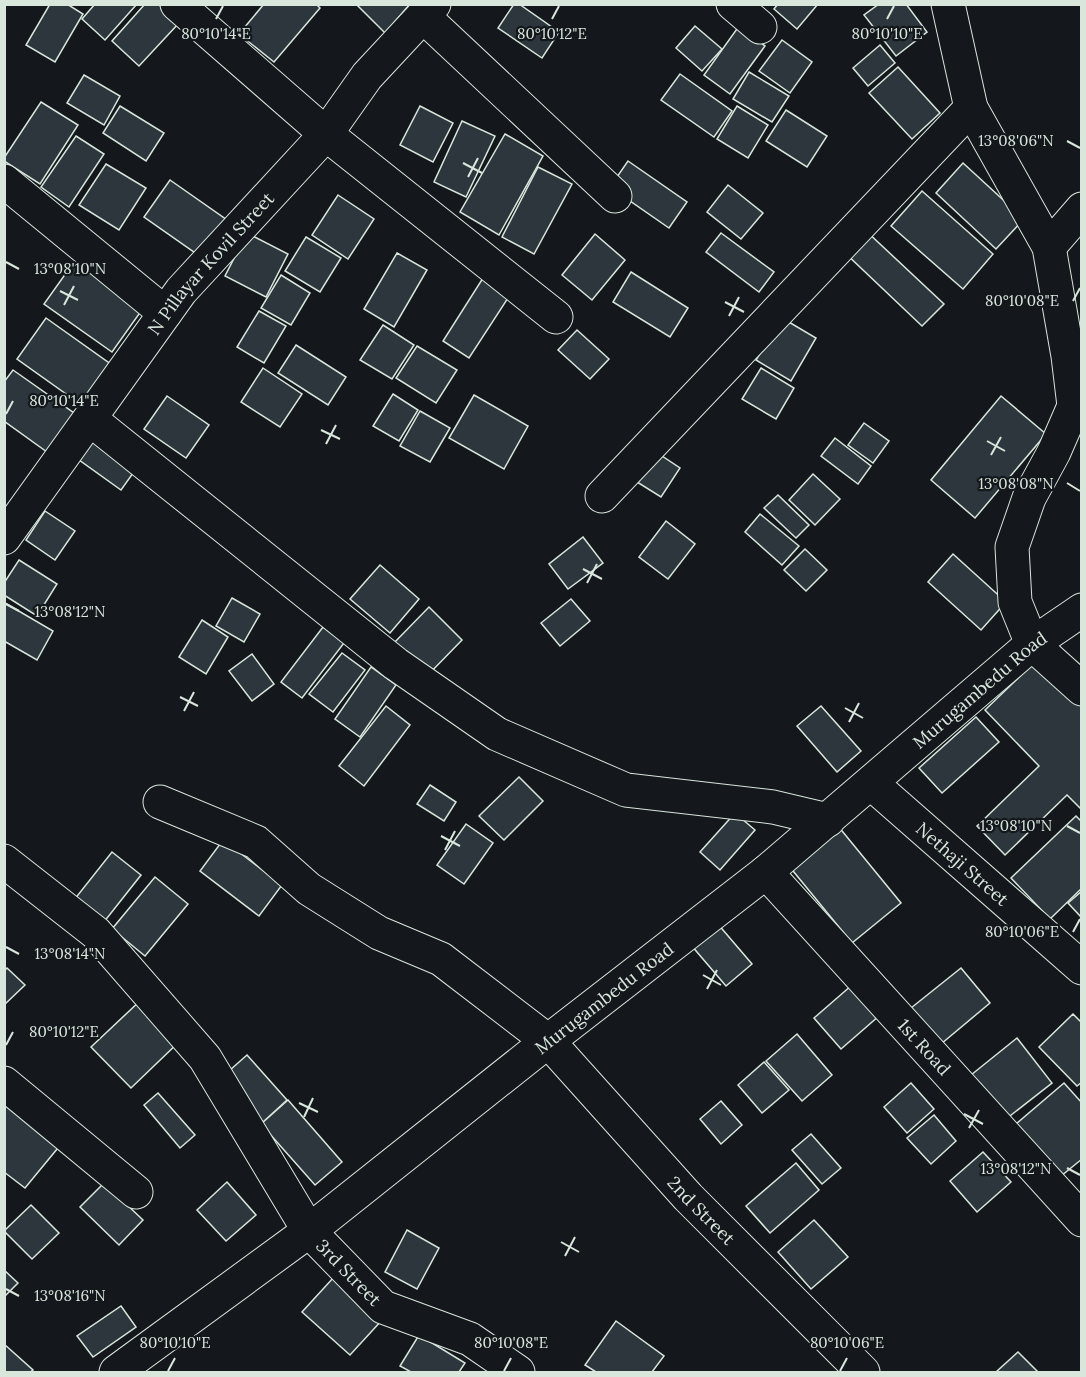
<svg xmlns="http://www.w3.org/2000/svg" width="1086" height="1377" viewBox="0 0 1086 1377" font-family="Lora,serif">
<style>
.building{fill:#2c363c;stroke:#d8e6dc;stroke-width:1.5}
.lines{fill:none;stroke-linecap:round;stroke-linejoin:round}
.minor-casing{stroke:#d8e6dc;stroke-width:35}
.minor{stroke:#14181c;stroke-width:33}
.ticks{fill:none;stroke:#d8e6dc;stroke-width:2}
.labels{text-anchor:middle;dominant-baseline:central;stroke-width:4.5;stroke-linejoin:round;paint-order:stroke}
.street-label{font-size:18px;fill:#d8e6dc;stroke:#14181c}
.ticks-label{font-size:15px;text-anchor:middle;fill:#d8e6dc;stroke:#14181c;stroke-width:4.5;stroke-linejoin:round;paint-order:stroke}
</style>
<rect width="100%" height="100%" fill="#14181c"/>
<g class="building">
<polygon points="50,4 67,4 83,14 55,62 26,45"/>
<polygon points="95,4 137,4 105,40 82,19"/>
<polygon points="145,4 158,4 179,23 139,66 112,41"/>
<polygon points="264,4 316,4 320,8 274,62 239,34"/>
<polygon points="356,4 410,4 385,33"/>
<polygon points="514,4 519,4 559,32 542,58 498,28"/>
<polygon points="778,4 818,4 797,29 774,9"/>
<polygon points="879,4 906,4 927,32 896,56 864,15"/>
<polygon points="695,26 722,49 702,71 676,48"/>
<polygon points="739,26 765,46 730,94 704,75"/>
<polygon points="782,40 812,62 790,93 759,71"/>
<polygon points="880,45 895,63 868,86 853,68"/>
<polygon points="898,67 940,113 912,139 869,93"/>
<polygon points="749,72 789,96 772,122 733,99"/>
<polygon points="680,74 732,111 714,137 661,100"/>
<polygon points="84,75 120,96 104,125 67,103"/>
<polygon points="41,102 78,125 40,184 4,161 4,158"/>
<polygon points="120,106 164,133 146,161 103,133"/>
<polygon points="420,106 453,123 433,162 400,145"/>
<polygon points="737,106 768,125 748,158 717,139"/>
<polygon points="786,110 827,136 807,167 766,141"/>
<polygon points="462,121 495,136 466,197 434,182"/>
<polygon points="505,134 543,156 499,235 460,212"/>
<polygon points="76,136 104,154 69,207 41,187"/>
<polygon points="628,161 687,202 669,228 610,187"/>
<polygon points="963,163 1024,219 996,249 936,193"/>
<polygon points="106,164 146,188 119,230 79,205"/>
<polygon points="538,167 572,184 534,254 502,237"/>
<polygon points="170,180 227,220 201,257 144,217"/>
<polygon points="728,185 763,213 741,239 707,212"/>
<polygon points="922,191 993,254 963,289 891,226"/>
<polygon points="338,195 374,219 348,259 312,235"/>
<polygon points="864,229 944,304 922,326 843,251"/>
<polygon points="247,233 288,254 266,297 225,276"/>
<polygon points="721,233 774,272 759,292 706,252"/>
<polygon points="595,234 625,260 592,300 562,275"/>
<polygon points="306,237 341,258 320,292 285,271"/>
<polygon points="397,253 427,270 394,327 364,309"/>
<polygon points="76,259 144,307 112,352 44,304"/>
<polygon points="631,272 688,308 670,337 613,302"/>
<polygon points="281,275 310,293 291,325 261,308"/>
<polygon points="483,278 510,295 469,358 443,341"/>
<polygon points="259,311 286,326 264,363 237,347"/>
<polygon points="46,318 112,365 83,406 17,359"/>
<polygon points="782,318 816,338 791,381 756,360"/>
<polygon points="383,325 414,345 392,379 360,360"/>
<polygon points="577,330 609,359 590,379 558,350"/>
<polygon points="296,345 346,377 328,405 278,373"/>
<polygon points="417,346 457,370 436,403 396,378"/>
<polygon points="263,368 302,394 280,427 241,402"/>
<polygon points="761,368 794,388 776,419 742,399"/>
<polygon points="13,370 74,413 47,452 4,421 4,382"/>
<polygon points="393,394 418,410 399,441 373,426"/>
<polygon points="474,395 528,426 504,469 449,438"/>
<polygon points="167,396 209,425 186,458 144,429"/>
<polygon points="1001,396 1046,434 975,518 931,480"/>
<polygon points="420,411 450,428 430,462 400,446"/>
<polygon points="864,423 889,441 873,463 848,445"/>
<polygon points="89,436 136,469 121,490 75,457"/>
<polygon points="835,438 871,466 858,484 821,456"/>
<polygon points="656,452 680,468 661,497 637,482"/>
<polygon points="813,474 840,499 815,525 789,500"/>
<polygon points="778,495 809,525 796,538 764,508"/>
<polygon points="45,511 75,531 55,560 26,540"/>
<polygon points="760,514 799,546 782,565 745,532"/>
<polygon points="666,521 695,544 668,579 639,557"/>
<polygon points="583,537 603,563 568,589 549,564"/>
<polygon points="805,549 827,570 806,591 784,570"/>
<polygon points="953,554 1006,602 981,630 928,582"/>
<polygon points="19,560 57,584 37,616 4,595 4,583"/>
<polygon points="380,565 419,599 390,633 350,599"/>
<polygon points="232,598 260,614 244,642 216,626"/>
<polygon points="571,599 590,621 560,646 541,623"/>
<polygon points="5,603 53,631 37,660 4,641"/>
<polygon points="429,607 462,640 425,678 392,645"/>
<polygon points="202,620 228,637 206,674 179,657"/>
<polygon points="323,627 344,643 302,698 281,682"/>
<polygon points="342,653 365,670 333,712 309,694"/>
<polygon points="252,654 274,684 252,701 229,671"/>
<polygon points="1035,662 1082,695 1082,810 1067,795 1005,855 977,826 1039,766 985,710"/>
<polygon points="371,667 396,685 360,737 335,719"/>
<polygon points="386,706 410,725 364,786 339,766"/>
<polygon points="821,706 861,751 837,772 797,726"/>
<polygon points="976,717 999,742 942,793 919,768"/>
<polygon points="519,777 543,801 504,840 479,816"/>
<polygon points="430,785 456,802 444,821 417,804"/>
<polygon points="735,813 755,830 720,870 700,852"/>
<polygon points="1076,816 1082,822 1082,888 1050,919 1011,878"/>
<polygon points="466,824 493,843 464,884 437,865"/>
<polygon points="838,826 901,903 852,943 789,866"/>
<polygon points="223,840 282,885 259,916 200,871"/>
<polygon points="112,852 141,875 100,927 70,905"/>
<polygon points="155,877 188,904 145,956 112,929"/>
<polygon points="1082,891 1082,918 1068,903"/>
<polygon points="717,923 752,964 726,986 691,945"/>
<polygon points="7,968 25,985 4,1005 4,971"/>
<polygon points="961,968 990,1003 941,1044 911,1008"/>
<polygon points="852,985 879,1016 841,1049 814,1018"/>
<polygon points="142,999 182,1039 131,1088 91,1047"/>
<polygon points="1073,1014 1082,1023 1082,1082 1077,1086 1039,1047"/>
<polygon points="797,1034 832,1075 802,1101 766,1061"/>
<polygon points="1017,1038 1052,1083 1006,1119 971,1075"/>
<polygon points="247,1055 287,1100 262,1123 221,1078"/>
<polygon points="764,1062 789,1090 762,1113 738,1085"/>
<polygon points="911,1083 934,1109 907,1133 884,1107"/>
<polygon points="1064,1083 1082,1103 1082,1159 1061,1176 1016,1124"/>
<polygon points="158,1093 195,1135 180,1148 144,1105"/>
<polygon points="10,1100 62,1143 25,1188 4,1172 4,1107"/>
<polygon points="288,1100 342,1162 315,1185 261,1124"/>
<polygon points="721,1101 742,1125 721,1144 700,1119"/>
<polygon points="934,1115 956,1141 931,1164 907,1138"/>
<polygon points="811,1134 841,1168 822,1184 792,1150"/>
<polygon points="983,1152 1011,1182 977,1212 950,1181"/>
<polygon points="796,1163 819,1190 770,1233 746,1206"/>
<polygon points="227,1182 256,1215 226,1241 197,1210"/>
<polygon points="104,1183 143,1220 119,1245 80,1207"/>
<polygon points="31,1205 59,1233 32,1259 4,1231"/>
<polygon points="814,1220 848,1257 811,1289 778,1252"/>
<polygon points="407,1230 439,1248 417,1289 385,1272"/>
<polygon points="4,1270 18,1283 4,1297"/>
<polygon points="334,1277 382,1320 350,1355 302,1312"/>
<polygon points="121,1306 136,1327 93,1357 77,1336"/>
<polygon points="616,1321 664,1356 652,1372 596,1372 585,1365"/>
<polygon points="419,1335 465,1363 459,1372 411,1372 400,1366"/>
<polygon points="4,1344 33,1370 30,1372 4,1372"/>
<polygon points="1018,1352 1038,1372 996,1372"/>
</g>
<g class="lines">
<g class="minor-casing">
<g id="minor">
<polyline points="177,4 326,134 556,317"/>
<polyline points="733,4 760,27"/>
<polyline points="948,4 971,108 1049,247 1068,356 1074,406 1054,452 1029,498 1012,547 1015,602 1032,644 1082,689"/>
<polyline points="423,16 615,196"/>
<polyline points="4,181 165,313"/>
<polyline points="1049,247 1082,209"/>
<polyline points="90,419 396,664 497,734 626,790 773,807 828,820"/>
<polyline points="602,496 971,108"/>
<path id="s1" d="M4,538L181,291L326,134L367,76L434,4"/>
<path id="s2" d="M871,783L1082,968"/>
<path id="s3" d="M160,802L256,842L309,889L379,933L441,959L548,1041L688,1197L863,1372"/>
<path id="s4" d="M4,861L96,933L205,1058L309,1231L383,1307L470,1339L518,1372"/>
<path id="s5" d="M766,872L1082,1220"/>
<polyline points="4,1083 136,1192"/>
<path id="s6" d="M116,1372L309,1231L548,1041L766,872L1032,644L1082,610"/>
</g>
</g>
<use href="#minor" class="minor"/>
</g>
<path class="ticks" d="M216,19L223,6M552,19L559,6M887,19L894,6M1067,141L1080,148M463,163L482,173M468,177L478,158M6,262L19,269M60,291L78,300M1073,301L1080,288M725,302L744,312M64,305L74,286M729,316L739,297M6,414L13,401M321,430L340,439M987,441L1005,451M326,444L336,425M991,455L1001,437M1067,483L1080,491M583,569L602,579M587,583L597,564M6,604L19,611M180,697L198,706M845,708L863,718M184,711L194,692M849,722L859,703M1067,826L1080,833M441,836L460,846M445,850L455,831M1073,932L1080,919M6,947L19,954M703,975L721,985M707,989L717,970M6,1045L13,1032M299,1103L318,1112M964,1114L983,1124M304,1117L313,1098M969,1128L979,1110M1067,1168L1080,1175M561,1242L579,1252M565,1256L575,1237M6,1289L19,1296M168,1371L175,1358M504,1371L511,1358M840,1371L847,1358"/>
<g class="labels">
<g class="street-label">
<text stroke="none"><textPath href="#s1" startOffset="344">N Pillayar Kovil Street</textPath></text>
<text stroke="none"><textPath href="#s6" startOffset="1101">Murugambedu Road</textPath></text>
<text stroke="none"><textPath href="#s2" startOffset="122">Nethaji Street</textPath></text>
<text stroke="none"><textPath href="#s6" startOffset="615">Murugambedu Road</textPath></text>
<text stroke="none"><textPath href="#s5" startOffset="236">1st Road</textPath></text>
<text stroke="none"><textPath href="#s3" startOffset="688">2nd Street</textPath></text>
<text stroke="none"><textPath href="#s4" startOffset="542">3rd Street</textPath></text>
</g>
</g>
<g class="ticks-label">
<text x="216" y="39">80°10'14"E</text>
<text x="552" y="39">80°10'12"E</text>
<text x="887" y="39">80°10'10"E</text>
<text x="1016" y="146">13°08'06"N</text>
<text x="70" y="274">13°08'10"N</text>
<text x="1022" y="306">80°10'08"E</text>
<text x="64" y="406">80°10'14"E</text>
<text x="1016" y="489">13°08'08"N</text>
<text x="70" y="617">13°08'12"N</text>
<text x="1016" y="831">13°08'10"N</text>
<text x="1022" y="937">80°10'06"E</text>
<text x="70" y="959">13°08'14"N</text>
<text x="64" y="1037">80°10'12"E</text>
<text x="1016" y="1174">13°08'12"N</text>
<text x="70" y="1301">13°08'16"N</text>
<text x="175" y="1348">80°10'10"E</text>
<text x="511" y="1348">80°10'08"E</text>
<text x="847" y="1348">80°10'06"E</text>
</g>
<rect width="1086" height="1377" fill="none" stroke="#d8e6dc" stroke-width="12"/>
</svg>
